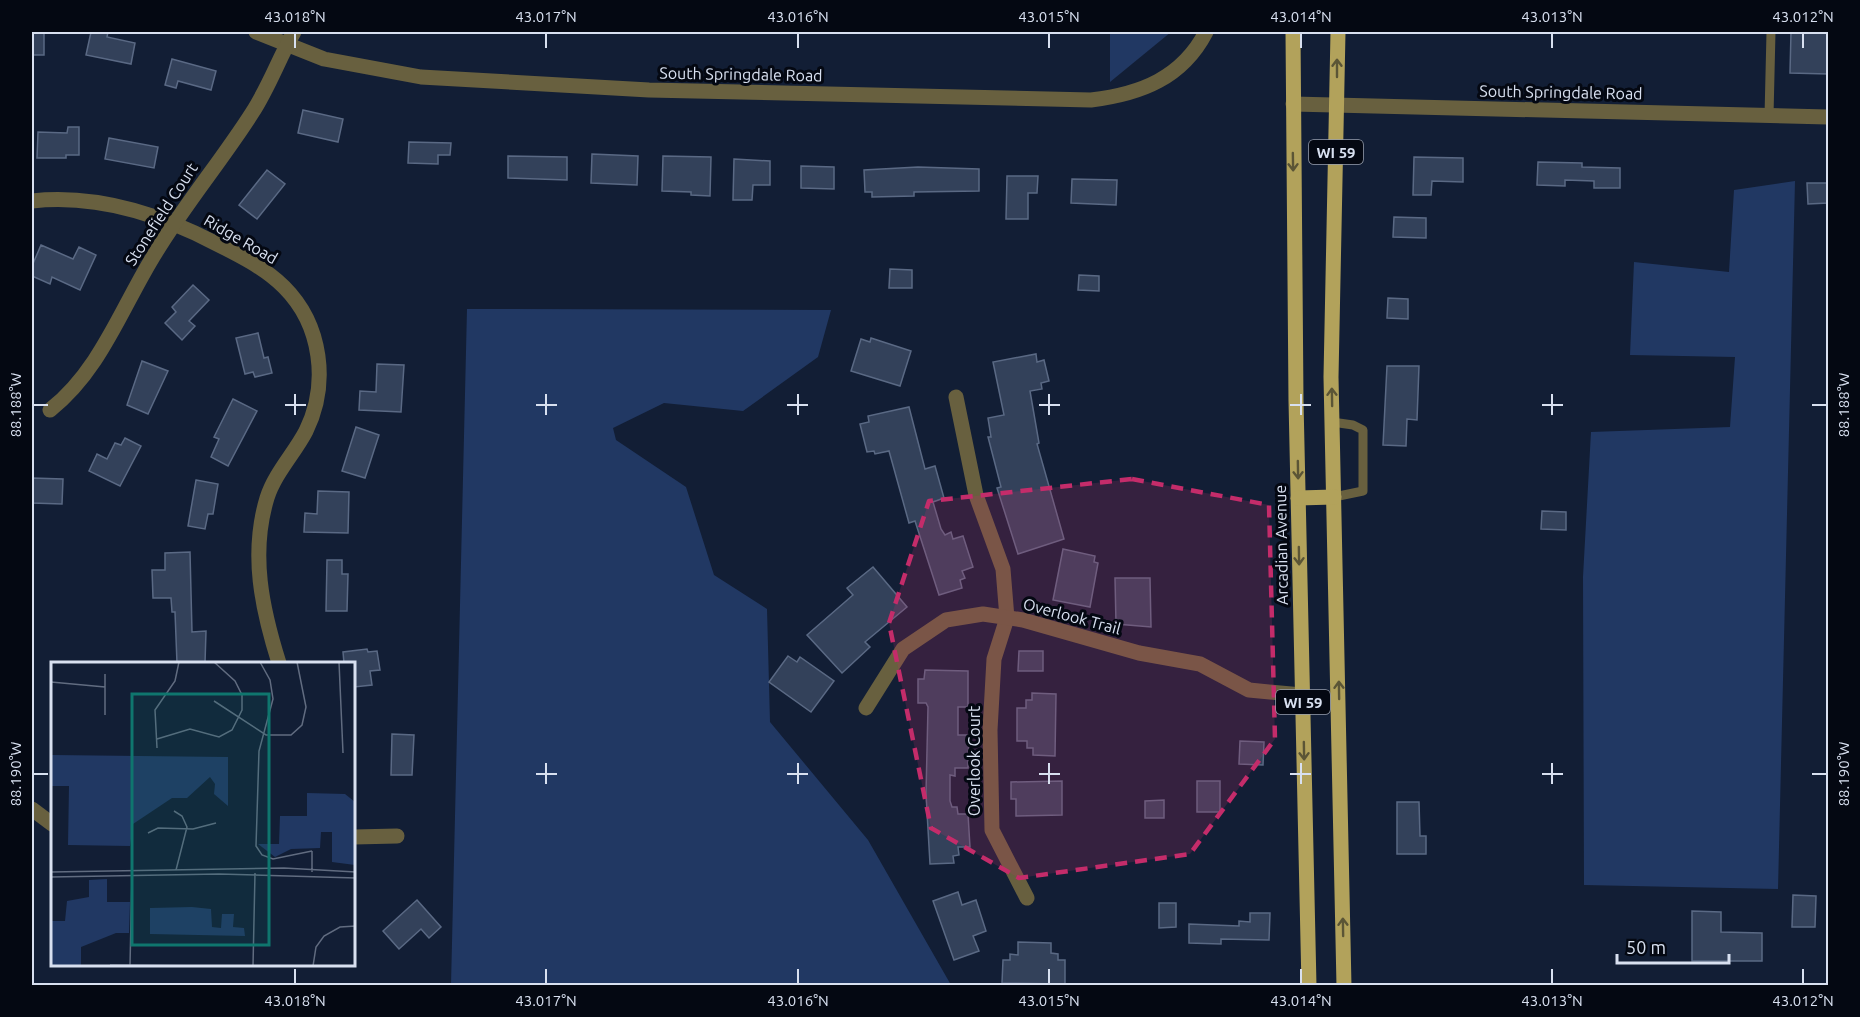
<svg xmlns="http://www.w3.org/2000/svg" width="1860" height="1017" viewBox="0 0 1860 1017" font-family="Ubuntu,sans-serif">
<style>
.green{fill:#213863}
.building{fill:#33415a;stroke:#5a6984;stroke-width:1.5}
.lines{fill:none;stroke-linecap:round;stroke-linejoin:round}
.lane{stroke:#68603f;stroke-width:9}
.street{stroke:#68603f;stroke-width:15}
.primary{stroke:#b2a25b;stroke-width:15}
.oneway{stroke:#5b5536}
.marked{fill:#c42c6a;fill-opacity:0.2;stroke:#c42c6a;stroke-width:4.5;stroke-dasharray:12 8;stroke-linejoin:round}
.ticks{fill:none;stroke:#d8e0f0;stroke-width:2}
.labels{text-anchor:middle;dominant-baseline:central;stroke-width:6;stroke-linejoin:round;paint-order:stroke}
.shield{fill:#040812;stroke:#989fad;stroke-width:1.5}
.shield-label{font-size:15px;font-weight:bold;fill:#d8e0f0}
.street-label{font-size:16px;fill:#d8e0f0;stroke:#040812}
.inset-road{fill:none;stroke:#616c80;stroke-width:1.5}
.view{fill:#0f766e;fill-opacity:0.15;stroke:#0f766e;stroke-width:3}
.inset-edge{fill:none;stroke:#d8e0f0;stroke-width:3}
.neatline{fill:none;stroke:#d8e0f0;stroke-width:2}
.ticks-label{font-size:15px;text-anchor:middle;fill:#d8e0f0}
</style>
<rect width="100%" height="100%" fill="#121e35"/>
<g class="green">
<polygon points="1110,32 1171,32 1110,82"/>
<polygon points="1795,181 1778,889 1584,885 1583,577 1591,432 1730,427 1735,357 1630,355 1634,262 1729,272 1734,190"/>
<polygon points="467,309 831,310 818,357 743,411 664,403 613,428 616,440 686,487 714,575 767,609 770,722 868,840 951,985 451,985"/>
</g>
<g class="building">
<rect x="32" y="32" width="12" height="23"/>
<polygon points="91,32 108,32 107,37 135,43 131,64 86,55"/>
<polygon points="1791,32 1828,32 1828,74 1790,73"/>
<polygon points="172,59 216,71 211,90 178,81 176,88 165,85"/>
<polygon points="303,110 343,119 338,142 298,133"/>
<polygon points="68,127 79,127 79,155 66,155 66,158 37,158 38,132 67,133"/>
<polygon points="109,138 158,147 154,168 105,159"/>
<polygon points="409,142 451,143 450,155 438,155 438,164 408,163"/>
<polygon points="592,154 638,156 637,185 591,183"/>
<polygon points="508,156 567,157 567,180 508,178"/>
<polygon points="663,156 711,157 710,196 691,195 691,192 662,191"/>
<polygon points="1414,157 1463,158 1463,182 1432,181 1431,195 1413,195"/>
<polygon points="734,159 770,161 770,185 753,185 752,200 733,200"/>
<polygon points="1538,162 1582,163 1582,167 1620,168 1620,188 1594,188 1594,181 1565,180 1565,186 1537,185"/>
<polygon points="801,166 834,167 834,189 801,188"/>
<polygon points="918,167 979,169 979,191 914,192 914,196 872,197 872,192 865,192 864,170"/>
<polygon points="267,170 285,184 257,219 239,205"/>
<polygon points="1007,176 1038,176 1037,193 1028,193 1028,219 1006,219"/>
<polygon points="1072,179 1117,180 1116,205 1071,203"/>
<polygon points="1807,183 1828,183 1828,203 1808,204"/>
<polygon points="1394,217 1426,218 1426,238 1393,237"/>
<polygon points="41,245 73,259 79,247 96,255 80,290 52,277 50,284 32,276 32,266"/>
<polygon points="890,269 912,270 912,288 889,288"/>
<polygon points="1079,275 1099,276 1099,291 1078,290"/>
<polygon points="193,285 209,300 189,321 195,326 182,340 165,323 176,312 172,307"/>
<polygon points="1388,298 1408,299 1408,319 1387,318"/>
<polygon points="258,333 264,358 268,357 272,373 255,377 253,372 245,374 236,338"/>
<polygon points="871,338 911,351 900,386 851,371 861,339 870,342"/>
<polygon points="1036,354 1037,362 1044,360 1049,381 1041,383 1042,389 1030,391 1039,443 1037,444 1064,539 1018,554 997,488 1001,487 988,437 991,437 988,418 1004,415 993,362"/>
<polygon points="142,361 168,371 148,414 127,405"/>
<polygon points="377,364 404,365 401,412 359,410 360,391 376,392"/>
<polygon points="1387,366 1419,366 1417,420 1407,419 1406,446 1383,445"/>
<polygon points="233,399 257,411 228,466 211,457 219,439 214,437"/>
<polygon points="909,407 925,469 935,466 944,498 933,502 941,529 945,535 951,532 953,539 963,536 973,567 962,571 965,578 960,580 962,588 939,595 915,521 909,523 889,451 875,454 874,451 867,452 860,424 869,422 868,416"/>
<polygon points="356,427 379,435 365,478 342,471"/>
<polygon points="125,438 141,446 120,486 89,471 97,454 107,459 115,443 121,445"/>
<polygon points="32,478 63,479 62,504 32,503"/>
<polygon points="196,480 218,484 213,514 208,514 205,529 188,526"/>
<polygon points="318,491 349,492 348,533 304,532 305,513 317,514"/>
<polygon points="1542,511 1566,512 1566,530 1541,529"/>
<polygon points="1063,549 1095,556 1094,562 1098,563 1090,607 1053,600"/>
<polygon points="190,552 192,632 206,631 205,663 177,663 175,612 172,612 171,598 153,598 152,570 165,570 165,553"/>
<polygon points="327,560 342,560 342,574 348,574 347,611 326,611"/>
<polygon points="873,567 907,607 865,642 870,647 842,673 807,635 853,595 847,588"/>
<polygon points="1115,578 1150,578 1151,627 1116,624"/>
<polygon points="367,649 368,652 377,651 380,670 370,671 372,685 354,687 354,663 344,663 343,652"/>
<polygon points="1019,651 1043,651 1043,671 1018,671"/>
<polygon points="788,656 797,662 800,657 834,681 811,712 769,682"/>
<polygon points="925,670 968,671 968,707 958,707 958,735 969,735 968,768 955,768 955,776 950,775 950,801 952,807 957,807 958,814 968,814 970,847 958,847 959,855 953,856 954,863 930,864 926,794 928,707 926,703 918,703 918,679 924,679"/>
<polygon points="1032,693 1056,694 1055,756 1033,755 1033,748 1027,748 1027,741 1017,741 1017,708 1026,708 1026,700 1032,700"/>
<polygon points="392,734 414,735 412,775 391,775"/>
<polygon points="1240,741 1264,742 1263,765 1239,764"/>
<polygon points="1062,781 1062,815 1016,816 1016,799 1011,799 1011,782"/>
<rect x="1197" y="781" width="23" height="31"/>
<polygon points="1164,800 1164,818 1145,818 1145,801"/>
<polygon points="1397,802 1419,802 1420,836 1426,836 1426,854 1397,854"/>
<polygon points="958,892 962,905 976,900 986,931 973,936 979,951 954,960 933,901"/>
<polygon points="1793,895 1816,896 1815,927 1792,927"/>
<polygon points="417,900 441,927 429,938 421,929 399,949 383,931"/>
<polygon points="1159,903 1176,903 1176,927 1159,928"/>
<polygon points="1692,911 1721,912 1721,932 1762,933 1762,961 1692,961"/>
<polygon points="1250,913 1270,913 1269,940 1221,939 1221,944 1189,943 1189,924 1239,926 1239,921 1250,922"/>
<polygon points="1018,942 1051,943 1051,953 1058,954 1058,960 1065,960 1065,984 1002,983 1003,960 1010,960 1010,954 1018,955"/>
</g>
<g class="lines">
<g class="lane">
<polyline points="1769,116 1771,32"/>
<polyline points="1332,422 1353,425 1363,430 1363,491 1334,497"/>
</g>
<g class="street">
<path d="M256,32L324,59L421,77L649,90L1091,100C1141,94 1182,78 1206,32"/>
<polyline points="1293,104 1828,117"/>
<path d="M32,201C95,194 159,214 215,243C239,255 265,268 284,287C322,325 329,384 306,431C294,454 275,473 267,498C250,554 262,609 279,663"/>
<polyline points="956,397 976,495 1003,569 1007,618 994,659 990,730 992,830 1027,898"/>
<path d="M50,410C101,370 122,306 156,252C185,204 222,160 252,113C269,87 279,58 294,32"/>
<polyline points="866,708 903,649 946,620 983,614 1023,620 1139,653 1200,664 1249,690 1302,695"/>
<polyline points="32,809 52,824"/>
<polyline points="354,837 397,836"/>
</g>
<g class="primary">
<polyline points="1293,32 1296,401 1309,986"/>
<polyline points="1338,32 1331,377 1344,986"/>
<polyline points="1298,498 1334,497"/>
</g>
</g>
<defs><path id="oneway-shaft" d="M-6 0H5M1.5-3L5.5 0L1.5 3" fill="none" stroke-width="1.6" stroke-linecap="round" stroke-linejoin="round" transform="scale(1.5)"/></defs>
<g class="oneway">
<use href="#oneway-shaft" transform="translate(1337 68) rotate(-90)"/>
<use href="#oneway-shaft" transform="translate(1293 162) rotate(89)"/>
<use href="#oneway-shaft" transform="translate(1332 397) rotate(-91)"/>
<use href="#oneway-shaft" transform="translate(1298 470) rotate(89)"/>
<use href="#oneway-shaft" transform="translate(1299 556) rotate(89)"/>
<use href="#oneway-shaft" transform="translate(1339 690) rotate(-91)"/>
<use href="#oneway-shaft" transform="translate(1304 751) rotate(89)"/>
<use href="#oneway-shaft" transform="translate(1343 927) rotate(-91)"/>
</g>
<path class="marked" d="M1132,479L1269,505L1275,739L1190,854L1019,878L931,828L889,623L929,501Z"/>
<path class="ticks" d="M295,33V48M546,33V48M798,33V48M1049,33V48M1301,33V48M1552,33V48M1803,33V48M295,394V415M546,394V415M798,394V415M1049,394V415M1301,394V415M1552,394V415M33,405H48M285,405H306M536,405H557M787,405H808M1039,405H1060M1290,405H1311M1542,405H1563M1812,405H1827M546,763V784M798,763V784M1049,763V784M1301,763V784M1552,763V784M33,774H48M536,774H557M787,774H808M1039,774H1060M1290,774H1311M1542,774H1563M1812,774H1827M295,969V984M546,969V984M798,969V984M1049,969V984M1301,969V984M1552,969V984M1803,969V984"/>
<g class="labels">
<g class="shield">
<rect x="1309" y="140" width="54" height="24" rx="4.5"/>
<rect x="1276" y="690" width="54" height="24" rx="4.5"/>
</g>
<g class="shield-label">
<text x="1336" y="152">WI 59</text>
<text x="1303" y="702">WI 59</text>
</g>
<g class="street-label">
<text transform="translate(741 74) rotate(1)">South Springdale Road</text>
<text transform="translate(1561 92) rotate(1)">South Springdale Road</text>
<text transform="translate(161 214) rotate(-57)">Stonefield Court</text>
<text transform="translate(241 239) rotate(30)">Ridge Road</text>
<text transform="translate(1281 545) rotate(-91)">Arcadian Avenue</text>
<text transform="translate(1072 616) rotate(15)">Overlook Trail</text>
<text transform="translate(974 761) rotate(-90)">Overlook Court</text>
</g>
</g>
<g transform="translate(51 662)">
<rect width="304" height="304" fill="#121e35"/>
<path d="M1,93L177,95V144L163,132L164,122L159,115L136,136H121L82,162L79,184L17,183L18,124H0ZM256,131L294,132L304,140V203L281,200V170H270L269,186L240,187L224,195L207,182H228L229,154H256ZM56,217V240H79L78,271H65L30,285V304H0V233L1,259H14L16,239L38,235V218ZM141,245L160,247L161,265L170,266L171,252H183L182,265L193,266L194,274L99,272V246Z" fill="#213863"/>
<path class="inset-road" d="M209,0L219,18L222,37L208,89L205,184L211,193L222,197L261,189M288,0L292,91M54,12V53M0,20L54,25M163,39L215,73H240L251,63L255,45L246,0M106,77L139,67L168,75L181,68L191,48V33L184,19L163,0M106,86L104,48L124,19L128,0M123,149L131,154L136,165L125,208M97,171L107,166L142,167L165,161M0,210L233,206L305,210M261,210V189M0,215L168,212L305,216M59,303L163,304M79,303L81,213M202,304L204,211M262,304L265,285L273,274L289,265L305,264"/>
<path class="view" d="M81,32H218V283H81Z"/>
<rect width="304" height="304" class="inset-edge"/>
</g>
<rect width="1860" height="1017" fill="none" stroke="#040812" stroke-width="66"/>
<path d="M1617 954v9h112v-9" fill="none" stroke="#d8e0f0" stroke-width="3"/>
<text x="1626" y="954" font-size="18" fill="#d8e0f0" stroke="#040812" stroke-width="4.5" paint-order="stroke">50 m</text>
<rect x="33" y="33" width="1794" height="951" class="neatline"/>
<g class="ticks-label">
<text x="295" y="22">43.018°N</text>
<text x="546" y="22">43.017°N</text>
<text x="798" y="22">43.016°N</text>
<text x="1049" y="22">43.015°N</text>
<text x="1301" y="22">43.014°N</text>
<text x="1552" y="22">43.013°N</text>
<text x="1803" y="22">43.012°N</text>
<text transform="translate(1844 405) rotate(-90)" y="5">88.188°W</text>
<text transform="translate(16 405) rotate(-90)" y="5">88.188°W</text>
<text transform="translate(1844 774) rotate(-90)" y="5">88.190°W</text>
<text transform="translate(16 774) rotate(-90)" y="5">88.190°W</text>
<text x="295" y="1006">43.018°N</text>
<text x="546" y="1006">43.017°N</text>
<text x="798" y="1006">43.016°N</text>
<text x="1049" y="1006">43.015°N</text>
<text x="1301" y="1006">43.014°N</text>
<text x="1552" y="1006">43.013°N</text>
<text x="1803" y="1006">43.012°N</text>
</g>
</svg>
